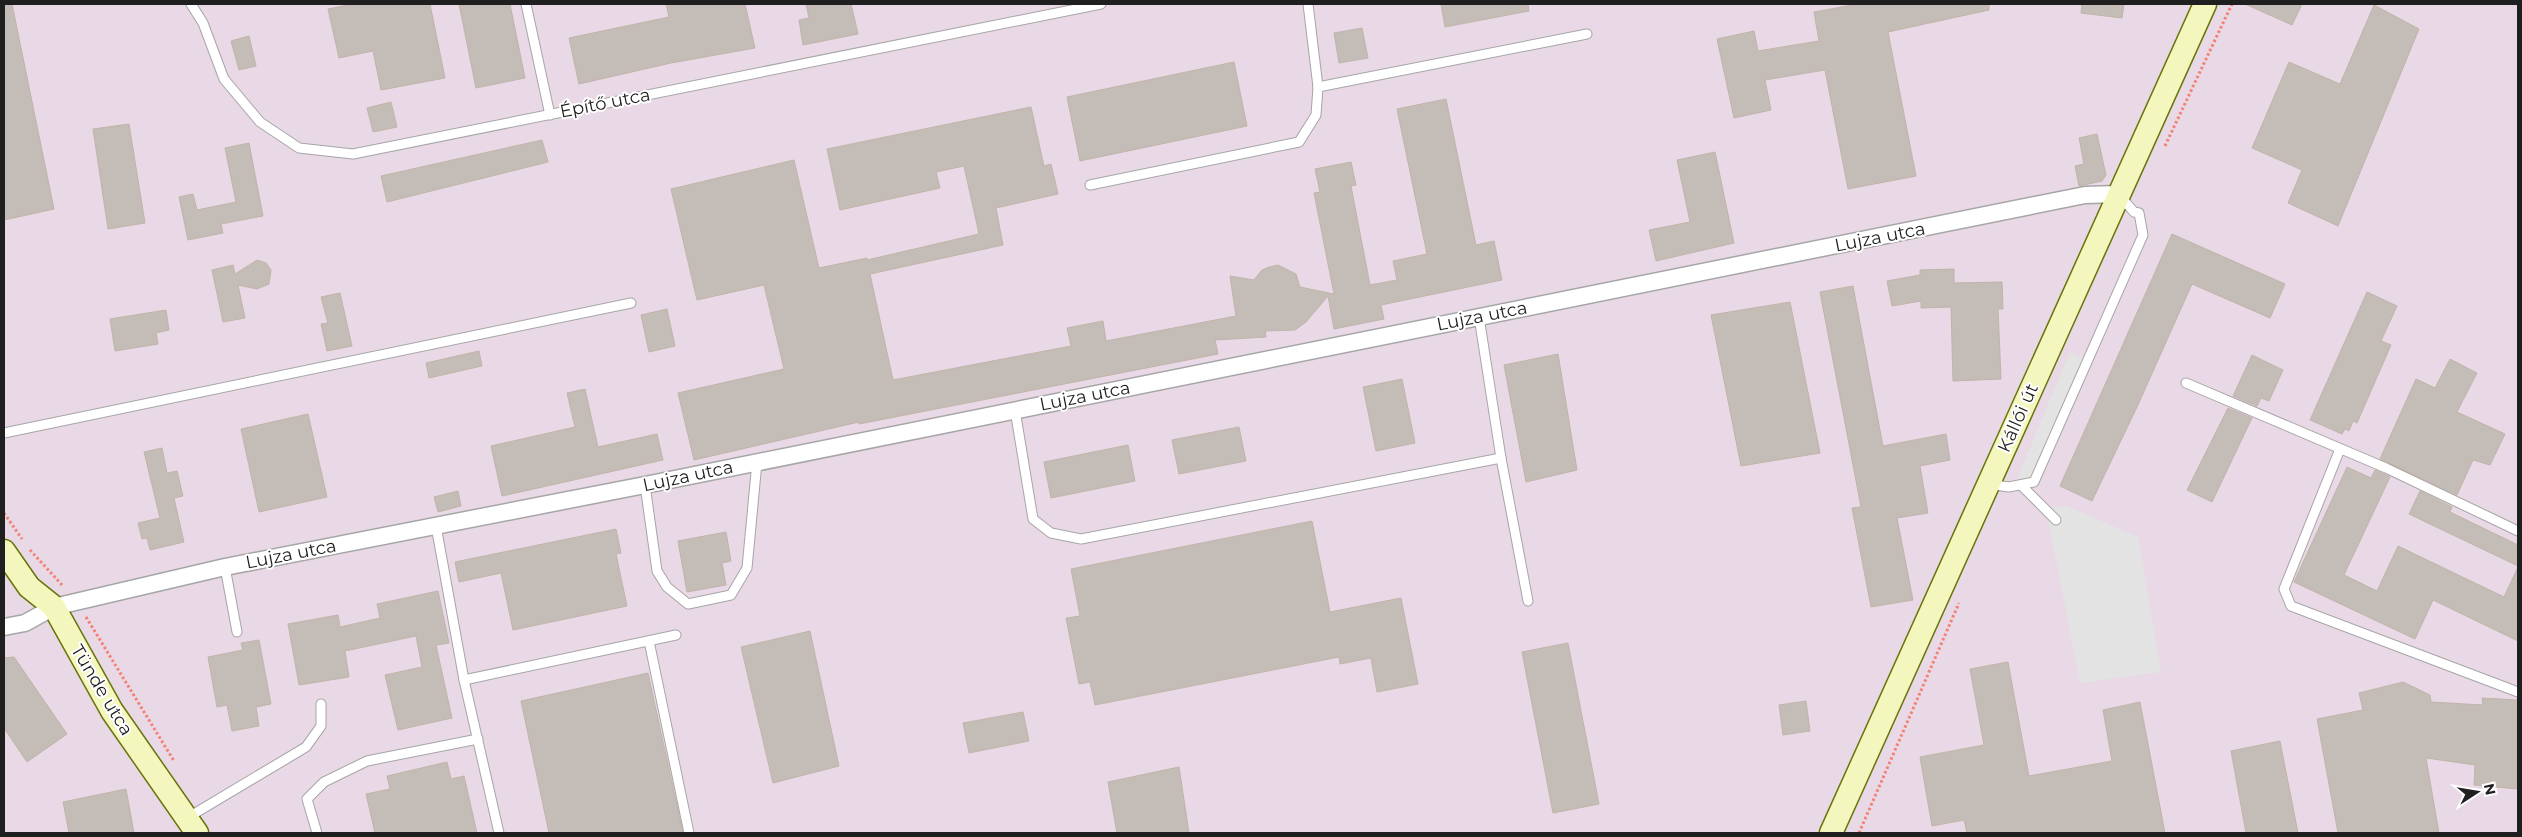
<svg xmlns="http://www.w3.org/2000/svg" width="2522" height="837" viewBox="0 0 2522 837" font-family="Montserrat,sans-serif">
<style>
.industrial{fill:#e9d8e5}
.parking{fill:#e3e3e3}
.building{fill:#c4bcb6;stroke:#c1b4a9}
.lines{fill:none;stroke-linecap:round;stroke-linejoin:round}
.lane-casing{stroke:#a6a6a6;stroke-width:11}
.street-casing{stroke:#a6a6a6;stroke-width:19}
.secondary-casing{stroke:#687409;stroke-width:25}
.path{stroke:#f48173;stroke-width:3;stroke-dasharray:2.5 2.5;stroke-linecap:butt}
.lane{stroke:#fff;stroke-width:9}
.street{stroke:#fff;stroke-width:16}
.secondary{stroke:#f4f7bd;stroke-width:22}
.labels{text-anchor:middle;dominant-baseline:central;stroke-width:4;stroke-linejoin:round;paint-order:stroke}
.street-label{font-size:18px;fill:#1f1f1f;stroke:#fff}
</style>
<rect width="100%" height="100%" fill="#f0ede6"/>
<rect class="industrial" x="4" y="4" width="2514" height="829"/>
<g class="parking">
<polygon points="2070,352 2088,361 2034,482 2014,486"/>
<polygon points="2065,505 2138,537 2161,672 2080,683 2046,510"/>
</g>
<g class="building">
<polygon points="4,4 12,4 54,209 4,220"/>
<polygon points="353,4 430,4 445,78 381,90 373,51 339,58 328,9"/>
<polygon points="459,4 510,4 525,78 476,88"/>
<polygon points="666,4 745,4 755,48 671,63 579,84 569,38 669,17"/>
<polygon points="806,4 851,4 858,34 803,45 799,20 809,18"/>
<polygon points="1441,4 1528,4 1529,11 1445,27"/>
<polygon points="1858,4 1989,4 1989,10 1888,32 1916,176 1848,189 1825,70 1765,80 1771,110 1734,118 1717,39 1754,31 1758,51 1819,41 1814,12"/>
<polygon points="2082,4 2124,4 2122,18 2081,13"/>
<polygon points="2245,4 2302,4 2292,25"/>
<polygon points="2374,5 2419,29 2338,226 2288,203 2302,170 2252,148 2289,62 2340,84"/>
<polygon points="1362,28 1368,58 1339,63 1334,33"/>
<polygon points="249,36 256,66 239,70 231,41"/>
<polygon points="1234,62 1247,126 1080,161 1067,97"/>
<polygon points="1446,99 1476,245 1494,241 1502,280 1381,305 1384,319 1334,329 1328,296 1306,322 1295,330 1265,331 1266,337 1215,340 1218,354 859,424 859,422 694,460 678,393 784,369 764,285 697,300 671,189 794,160 819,268 867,258 867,260 979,234 964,166 936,172 940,188 840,210 827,149 1031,107 1044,166 1051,164 1058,194 996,208 1003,245 870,274 893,380 1071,346 1067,328 1103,321 1106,341 1236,316 1230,276 1254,280 1262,270 1269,267 1278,265 1296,274 1300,287 1334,294 1314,193 1320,192 1315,169 1351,162 1356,185 1351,186 1370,285 1397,280 1393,261 1427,254 1397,109"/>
<polygon points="391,102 397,127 373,132 367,108"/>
<polygon points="129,124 145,223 108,229 93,129"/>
<polygon points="2097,134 2106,175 2102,181 2079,186 2075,166 2084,164 2079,138"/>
<polygon points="542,140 548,162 387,202 381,176"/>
<polygon points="249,143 263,216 221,224 223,233 188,240 179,197 193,194 197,210 236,202 225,148"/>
<polygon points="1715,152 1734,243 1656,261 1649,230 1690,222 1677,160"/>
<polygon points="2172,234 2285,284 2270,318 2192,284 2137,407 2092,501 2060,486"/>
<polygon points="257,260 266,263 271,270 269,284 257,289 238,285 245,318 223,322 212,270 233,265 235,274"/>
<polygon points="1954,269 1954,283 2002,282 2003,309 1998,309 2001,379 1953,381 1951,307 1921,308 1921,301 1892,306 1887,281 1920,275 1920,270"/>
<polygon points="1853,286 1883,446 1946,434 1950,460 1920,466 1928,513 1897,518 1913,600 1871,607 1852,508 1861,507 1820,292"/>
<polygon points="2367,292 2397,306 2381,341 2391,345 2357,423 2353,421 2349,431 2345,429 2342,434 2310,420"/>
<polygon points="340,293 352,346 327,351 321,324 328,323 321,297"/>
<polygon points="1790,302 1820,453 1741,466 1711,315"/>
<polygon points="667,309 675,346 649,352 641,315"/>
<polygon points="166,310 169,330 156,333 158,344 115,351 110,319"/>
<polygon points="479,351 482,366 429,378 426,363"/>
<polygon points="1558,354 1577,470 1526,482 1504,365"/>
<polygon points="2252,355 2283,370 2269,401 2261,398 2257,406 2233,396"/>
<polygon points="2450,359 2477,373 2457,412 2505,434 2490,465 2473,460 2457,495 2380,459 2416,379 2435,388"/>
<polygon points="1402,379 1415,443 1376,451 1363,387"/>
<polygon points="585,389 598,447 657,434 663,460 502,496 491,446 575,427 567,393"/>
<polygon points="2228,408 2252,418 2212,502 2187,490"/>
<polygon points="308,414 327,497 259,512 241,429"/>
<polygon points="1239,427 1246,461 1179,474 1172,440"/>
<polygon points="1128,445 1135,481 1051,498 1044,462"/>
<polygon points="162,448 167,473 177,471 183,496 174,498 184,542 150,550 147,538 142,539 138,523 160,518 144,452"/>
<polygon points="2347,467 2371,478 2375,470 2390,477 2344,575 2377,591 2398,546 2504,597 2518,567 2518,641 2433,600 2415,639 2294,582"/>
<polygon points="458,491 461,506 438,512 434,497"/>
<polygon points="2420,491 2452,507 2450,512 2518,545 2518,566 2409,514"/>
<polygon points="1312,521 1330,612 1401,598 1418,684 1377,692 1371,658 1340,664 1339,657 1095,705 1090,682 1079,684 1066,618 1080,616 1071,569"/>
<polygon points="616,529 621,553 616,554 627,606 513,630 501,573 459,582 455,562"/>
<polygon points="726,532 731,561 722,563 726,585 687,592 678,541"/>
<polygon points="438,591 449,643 436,645 452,718 398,730 385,675 422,667 416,636 345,651 349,677 299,685 288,624 338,615 340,627 380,618 377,604"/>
<polygon points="810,631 839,766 773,783 741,647"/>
<polygon points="259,640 271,704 256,707 259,726 232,731 227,705 217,707 208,657 243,650 241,643"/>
<polygon points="1568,643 1599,804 1553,813 1522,652"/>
<polygon points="14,657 67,734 27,762 4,728 4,658"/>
<polygon points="2008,662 2029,776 2112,761 2103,710 2140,702 2165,833 1967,833 1964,820 1932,826 1920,757 1984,745 1970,669"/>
<polygon points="648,673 683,833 549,833 521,701"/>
<polygon points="2403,682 2430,695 2431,702 2483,705 2482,698 2518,700 2518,789 2474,785 2475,765 2426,758 2439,833 2338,833 2317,719 2363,710 2359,693"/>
<polygon points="1806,701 1810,731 1783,735 1779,705"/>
<polygon points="1023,712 1029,741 969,753 963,723"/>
<polygon points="2280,741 2298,833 2246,833 2231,751"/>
<polygon points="447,762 451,779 464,776 477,833 375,833 366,794 390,789 387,776"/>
<polygon points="1179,767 1189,833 1117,833 1108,782"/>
<polygon points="126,789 134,833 69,833 63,802"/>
</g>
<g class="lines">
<g class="lane-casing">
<g id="lane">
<polyline points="191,4 203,23 224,79 260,122 299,148 353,154 1101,4"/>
<polyline points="526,4 550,115"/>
<polyline points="1318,87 1587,34"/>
<polyline points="1090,185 1299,142 1316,115 1318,87 1308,4"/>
<polyline points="1479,317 1501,458 1528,601"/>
<polyline points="2186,383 2386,468 2518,531"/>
<polyline points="1015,410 1033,519 1051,533 1081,539 1501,458"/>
<polyline points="4,433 631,303"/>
<polyline points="2340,449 2284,589 2291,606 2518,692"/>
<polyline points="1988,484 2009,487 2034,482 2143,235 2139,213 2134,212 2120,196"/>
<polyline points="645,485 657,571 667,587 688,604 731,595 747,568 757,462"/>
<polyline points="2021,485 2056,520"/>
<polyline points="436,526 464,680 499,833"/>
<polyline points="225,567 237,632"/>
<polyline points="649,641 689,833"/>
<polyline points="464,680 676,635"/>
<polyline points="187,818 306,747 321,726 321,704"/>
<polyline points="317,833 307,799 324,782 367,761 478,739"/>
</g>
</g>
<g class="street-casing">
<polyline id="street" points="4,627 25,623 54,607 225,567 645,485 2085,195 2118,194"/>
</g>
<g class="secondary-casing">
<g id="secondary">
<polyline points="4,551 29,587 54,607 112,711 197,833"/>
<polyline points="1831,833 2205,4"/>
</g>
</g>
<g class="path">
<polyline points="2165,146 2232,4"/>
<polyline points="4,513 22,539"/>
<polyline points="30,550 63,586"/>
<polyline points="86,617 174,761"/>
<polyline points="1859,833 1959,603"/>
</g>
<use href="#lane" class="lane"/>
<use href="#street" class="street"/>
<use href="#secondary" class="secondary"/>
</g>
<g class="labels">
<g class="street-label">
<text transform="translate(605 103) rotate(-11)">Építő utca</text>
<text transform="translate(1880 237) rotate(-11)">Lujza utca</text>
<text transform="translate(1482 316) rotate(-11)">Lujza utca</text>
<text transform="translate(1085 396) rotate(-11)">Lujza utca</text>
<text transform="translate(2018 418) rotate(-66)">Kállói út</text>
<text transform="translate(688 476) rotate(-12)">Lujza utca</text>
<text transform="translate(291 554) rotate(-11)">Lujza utca</text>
<text transform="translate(102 690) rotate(59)">Tünde utca</text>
</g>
</g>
<rect width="2522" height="837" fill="none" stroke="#1f1f1f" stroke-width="10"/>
<g transform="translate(2477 792) rotate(78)" stroke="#ffffff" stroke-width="4" paint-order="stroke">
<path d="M0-4L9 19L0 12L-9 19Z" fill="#1f1f1f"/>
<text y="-8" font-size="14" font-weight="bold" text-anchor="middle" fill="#1f1f1f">N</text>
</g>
</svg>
